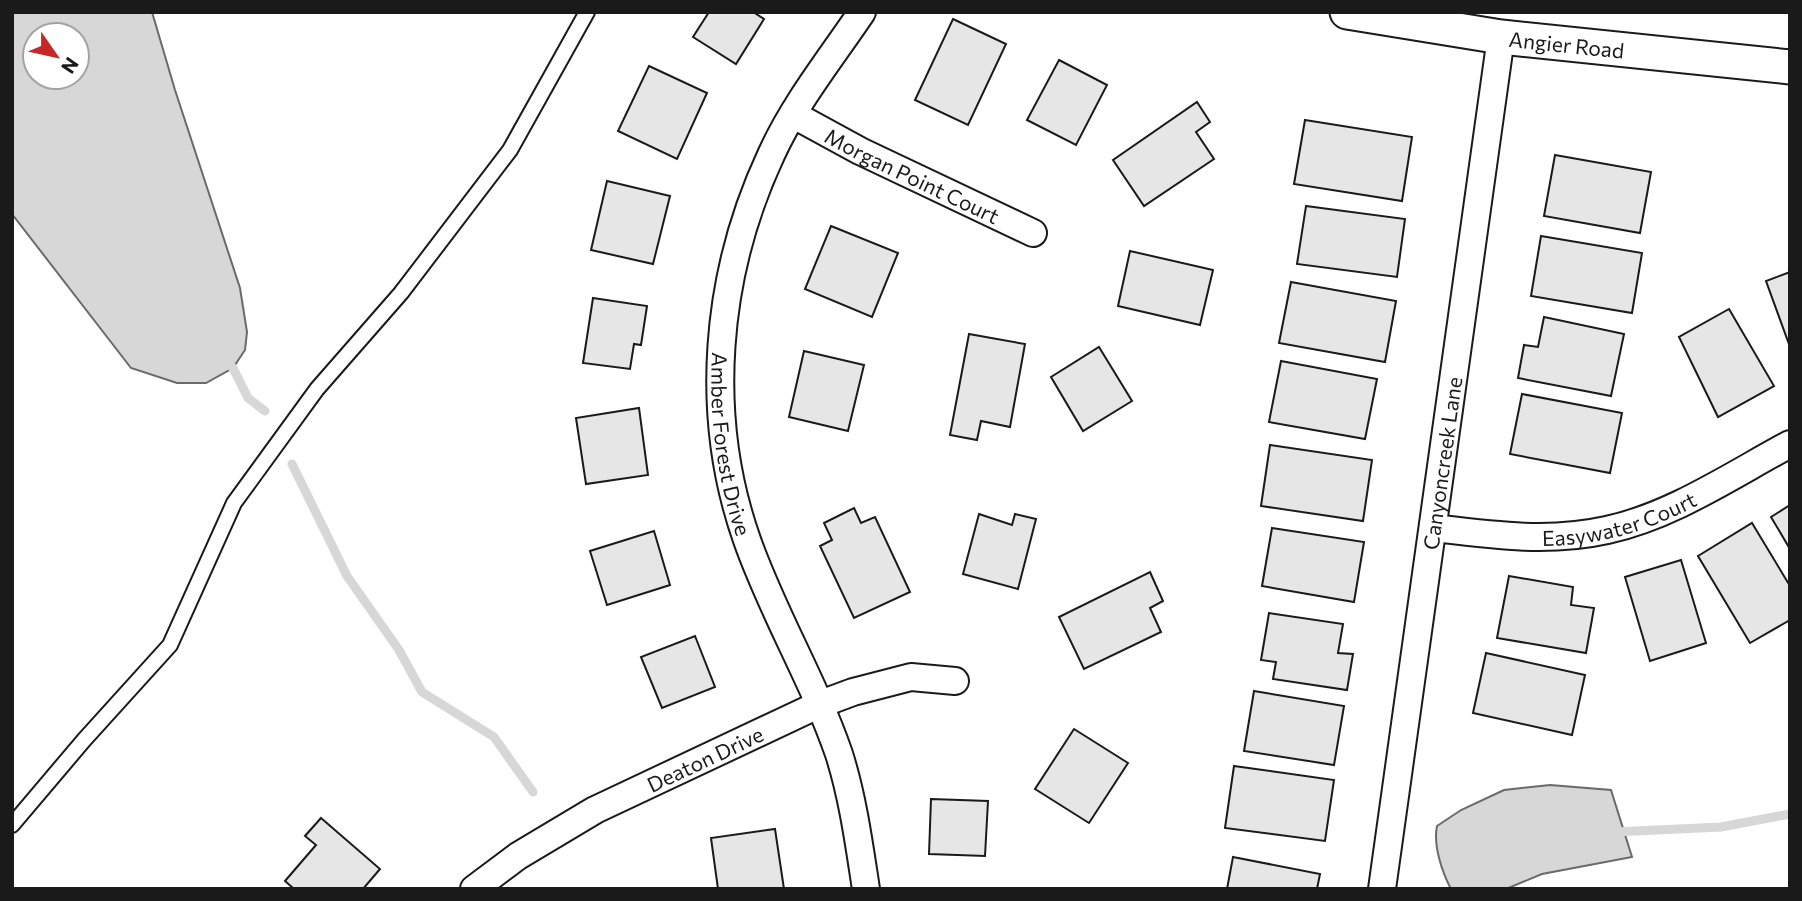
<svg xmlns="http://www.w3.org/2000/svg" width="1802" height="901" viewBox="0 0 1802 901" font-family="Commissioner,sans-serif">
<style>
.water{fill:#d7d7d7;stroke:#6a6a6a;stroke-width:2;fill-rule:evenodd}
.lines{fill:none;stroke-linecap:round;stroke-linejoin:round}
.stream{stroke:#d7d7d7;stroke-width:9}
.building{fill:#e6e6e6;stroke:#1a1a1a;stroke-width:2}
.service-casing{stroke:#1a1a1a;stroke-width:18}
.minor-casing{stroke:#1a1a1a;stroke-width:30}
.tertiary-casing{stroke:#1a1a1a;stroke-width:37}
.service{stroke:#fff;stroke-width:14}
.minor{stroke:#fff;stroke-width:26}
.tertiary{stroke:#fff;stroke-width:33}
.labels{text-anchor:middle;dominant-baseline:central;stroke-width:5;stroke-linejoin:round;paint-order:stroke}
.street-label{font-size:21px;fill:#1a1a1a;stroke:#fff}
</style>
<rect width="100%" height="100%" fill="#fff"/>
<g class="water">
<path d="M12,12H152L175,90L240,288L247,332L245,350L233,368L206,383H177L131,368L12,214ZM35,35H77V77H35Z"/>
<path d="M1550,785L1611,790L1632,857L1542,874L1506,889H1451C1442,872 1433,845 1437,826L1461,810L1504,790Z"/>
</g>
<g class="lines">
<g class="stream">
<polyline points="226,361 233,368 248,398 265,411"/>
<polyline points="292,464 347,576 399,650 422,692 494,737 533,792"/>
<polyline points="1614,832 1721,827 1790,814"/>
</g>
</g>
<g class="building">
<polygon points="709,12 753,12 764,19 736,64 693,37"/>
<polygon points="953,19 1006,44 968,125 915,100"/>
<polygon points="1059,60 1107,85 1076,145 1027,120"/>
<polygon points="649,66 707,93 677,159 618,131"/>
<polygon points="1197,102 1210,122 1196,132 1214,159 1144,206 1113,160"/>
<polygon points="1305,120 1412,137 1402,201 1294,184"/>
<polygon points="1555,155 1651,172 1640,233 1544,216"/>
<polygon points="607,181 670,196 653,264 591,250"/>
<polygon points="1306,206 1405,219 1397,277 1297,264"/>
<polygon points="831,226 898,253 872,317 805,289"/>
<polygon points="1541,236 1642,253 1632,313 1531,296"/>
<polygon points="1130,251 1213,270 1200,325 1118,306"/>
<polygon points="1790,272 1790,347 1766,281"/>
<polygon points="1291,282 1396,301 1385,362 1279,343"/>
<polygon points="593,298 647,306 641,345 634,344 630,369 583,363"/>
<polygon points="1729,309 1774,386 1718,417 1679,337"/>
<polygon points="1544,317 1624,334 1611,396 1518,378 1524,345 1538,347"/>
<polygon points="969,334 1025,344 1010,427 981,421 977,440 950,435"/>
<polygon points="1099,347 1132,401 1083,431 1051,377"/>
<polygon points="804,351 864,365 848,431 789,417"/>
<polygon points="1281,361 1377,379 1365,439 1269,422"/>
<polygon points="1522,394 1622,413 1610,473 1510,454"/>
<polygon points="639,408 648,475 586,484 576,418"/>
<polygon points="1270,445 1372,460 1363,521 1261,506"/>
<polygon points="1790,505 1790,549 1771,517"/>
<polygon points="854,508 861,523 875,517 910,592 854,618 820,546 832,540 824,523"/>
<polygon points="979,514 1012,525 1015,514 1036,519 1018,589 963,574"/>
<polygon points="1752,523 1790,586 1790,620 1750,643 1698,556"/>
<polygon points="1272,528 1364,542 1354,602 1262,586"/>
<polygon points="654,531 670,585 607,605 590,551"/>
<polygon points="1681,560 1706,643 1650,661 1625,577"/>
<polygon points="1150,572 1163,601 1150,608 1161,632 1084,669 1059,617"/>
<polygon points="1509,576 1573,587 1571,605 1594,608 1586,653 1497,638"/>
<polygon points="1269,613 1343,624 1338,653 1353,654 1347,690 1273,679 1276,662 1261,660"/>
<polygon points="695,636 715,687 662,708 641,657"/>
<polygon points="1486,653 1585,675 1572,735 1473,713"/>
<polygon points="1254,691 1344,706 1334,765 1244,751"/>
<polygon points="1074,729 1128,763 1089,823 1035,789"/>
<polygon points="1234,766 1334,780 1325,841 1225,828"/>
<polygon points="931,799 988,801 985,856 929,854"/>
<polygon points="321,818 380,869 363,889 294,889 285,881 316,845 305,836"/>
<polygon points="775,829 784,889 718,889 711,838"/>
<polygon points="1233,857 1320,874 1317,889 1227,889"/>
</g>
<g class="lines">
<g class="service-casing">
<polyline id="service" points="12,825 84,740 170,645 234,503 317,389 401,293 510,150 587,12"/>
</g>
<g class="minor-casing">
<g id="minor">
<path id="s1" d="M862,12C831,58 794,104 771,155C715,275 703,415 747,540C773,614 814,681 839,754C853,798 859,844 866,889"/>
<path id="s2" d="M794,115L860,151L1033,233"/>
<path id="s3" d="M1433,528C1491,535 1549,543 1607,530C1672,516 1732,475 1790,444"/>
<path id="s4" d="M474,889L518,856L595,810L818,705L853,692L911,677L955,681"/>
<path id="s5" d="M1382,889L1501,37"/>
</g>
</g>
<g class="tertiary-casing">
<g id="tertiary">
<path id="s6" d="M1347,12L1501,37L1790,67"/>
</g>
</g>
<use href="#service" class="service"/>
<use href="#minor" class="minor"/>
<use href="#tertiary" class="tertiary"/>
</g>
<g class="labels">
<g class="street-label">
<text stroke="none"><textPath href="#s6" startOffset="222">Angier Road</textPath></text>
<text stroke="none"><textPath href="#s2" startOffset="133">Morgan Point Court</textPath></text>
<text stroke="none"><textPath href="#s1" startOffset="467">Amber Forest Drive</textPath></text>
<text stroke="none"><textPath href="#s5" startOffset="430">Canyoncreek Lane</textPath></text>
<text stroke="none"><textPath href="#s3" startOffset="189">Easywater Court</textPath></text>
<text stroke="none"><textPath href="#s4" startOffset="266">Deaton Drive</textPath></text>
</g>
</g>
<rect width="1802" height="901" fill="none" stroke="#1a1a1a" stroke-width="28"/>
<g transform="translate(56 56) rotate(124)"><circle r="33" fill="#ffffff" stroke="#a3a3a3" stroke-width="2"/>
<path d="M0-5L12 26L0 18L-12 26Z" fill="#c62828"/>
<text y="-10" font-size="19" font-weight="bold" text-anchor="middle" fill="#1a1a1a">N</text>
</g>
</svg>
